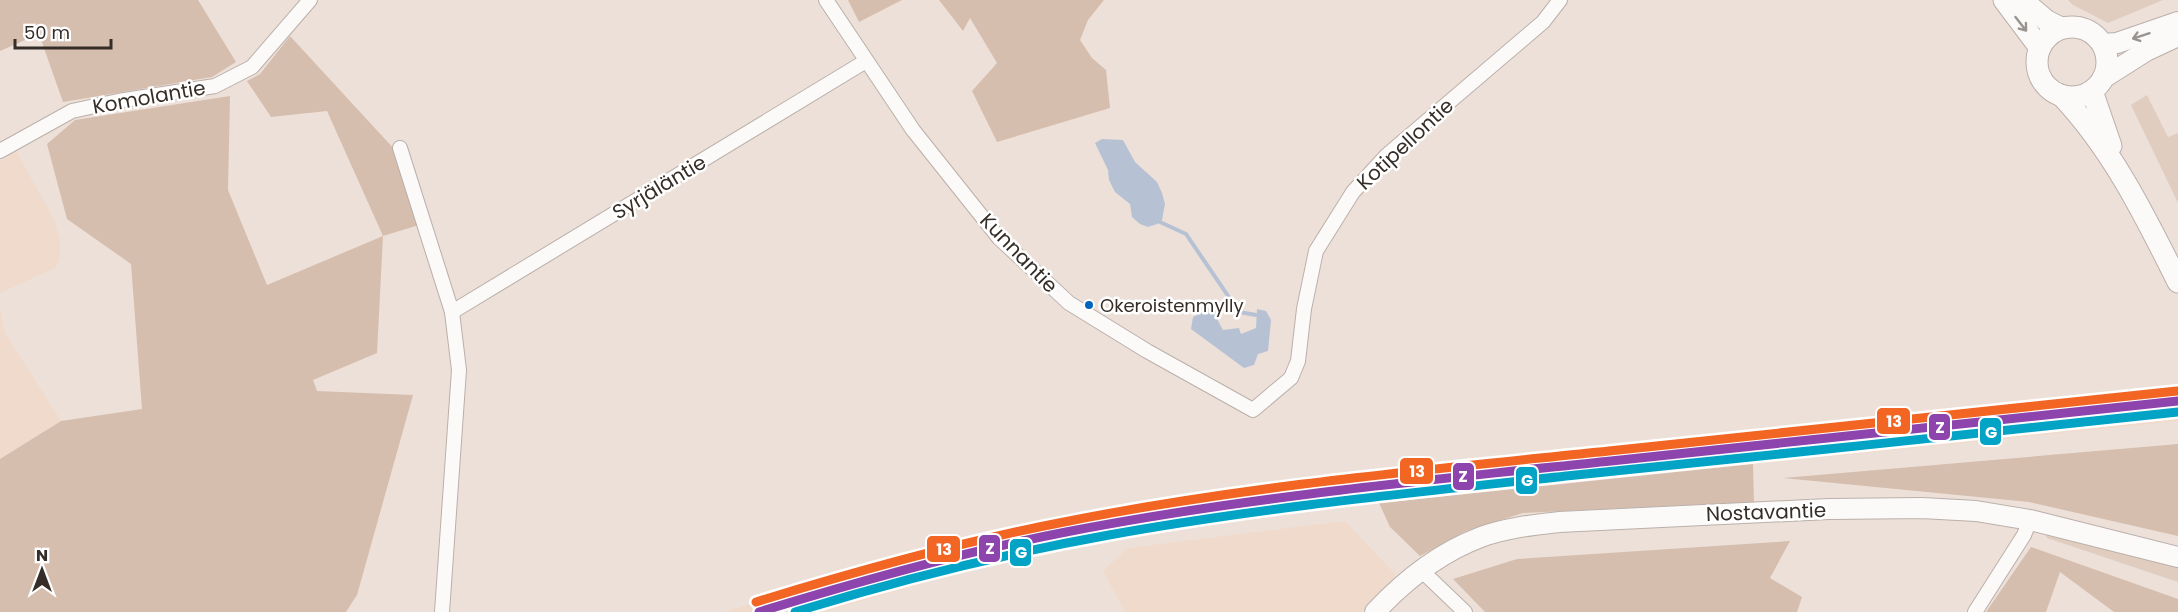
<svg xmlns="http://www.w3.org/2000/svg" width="2178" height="612" viewBox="0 0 2178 612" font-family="Poppins,sans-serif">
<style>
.built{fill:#f0dacb}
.green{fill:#e0cdc0}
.forest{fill:#d6beaf}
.water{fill:#b6c2d4}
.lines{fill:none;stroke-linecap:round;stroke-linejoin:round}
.stream{stroke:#b6c2d4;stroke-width:4}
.street-casing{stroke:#bab0aa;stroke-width:16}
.secondary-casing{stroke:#bab0aa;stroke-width:22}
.primary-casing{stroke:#bab0aa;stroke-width:23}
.street{stroke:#fcfaf9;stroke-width:14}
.secondary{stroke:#fcfaf9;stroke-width:20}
.primary{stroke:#fcfaf9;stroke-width:21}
.rail-1-casing{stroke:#fff;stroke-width:14}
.rail-2-casing{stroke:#fff;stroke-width:14}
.rail-3-casing{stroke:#fff;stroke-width:14}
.rail-1{stroke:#8e44ad;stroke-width:9}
.rail-2{stroke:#03a3c6;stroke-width:9}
.rail-3{stroke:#f26522;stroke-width:9}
.oneway{stroke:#989490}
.bus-dot{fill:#0065bd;stroke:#fff;stroke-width:2}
.labels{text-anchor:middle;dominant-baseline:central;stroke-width:5;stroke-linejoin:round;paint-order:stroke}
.bus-label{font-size:18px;fill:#352d27;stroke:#fff;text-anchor:start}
.street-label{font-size:20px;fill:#352d27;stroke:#fff}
.line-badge{stroke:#fff;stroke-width:2}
.badge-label{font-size:16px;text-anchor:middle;font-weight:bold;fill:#fff}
</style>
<rect width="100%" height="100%" fill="#ede0d8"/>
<g class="built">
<polygon points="16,151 54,219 60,240 60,259 55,268 0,293 0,162"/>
<polygon points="0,308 5,333 61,421 0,459"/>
<polygon points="2178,393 2178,421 1421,498 1220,521 1102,541 981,567 822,612 723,612 975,542 1104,511 1213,495 1595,451"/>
<polygon points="1345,521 1396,575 1361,612 1125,612 1103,571 1128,548"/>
</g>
<g class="green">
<polygon points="2068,0 2163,0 2108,23 2073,5"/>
<polygon points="2147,95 2168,137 2178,133 2178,203 2131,105"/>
<polygon points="2045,534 2056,534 2178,566 2178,582 2047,538"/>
</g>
<g class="forest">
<polygon points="0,0 198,0 236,62 212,77 63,102 39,34 0,51"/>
<polygon points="848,0 902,0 859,22"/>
<polygon points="939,0 1104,0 1088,20 1080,40 1092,58 1106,70 1110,108 997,142 972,91 997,63 970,18 963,31"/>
<polygon points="290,36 396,151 419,225 383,236 377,353 313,380 317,391 413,395 357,595 346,612 0,612 0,459 61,421 142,409 131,264 67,219 47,144 75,120 230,96 228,190 267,285 383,236 327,111 271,117 247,81 260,74"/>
<polygon points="2178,444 2178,536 2029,502 1783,478"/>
<polygon points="1753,464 1754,502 1523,513 1466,531 1420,556 1390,527 1379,503"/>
<polygon points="1790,541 1770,578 1802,597 1797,612 1485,612 1453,579 1517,559"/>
<polygon points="2031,547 2178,599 2178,612 2114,612 2060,572 2046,612 1986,612"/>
</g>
<g class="water">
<polygon points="1102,139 1123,140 1135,162 1157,182 1162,193 1165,204 1162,220 1157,224 1148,227 1140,224 1132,217 1130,204 1115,192 1109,180 1108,170 1095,143"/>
<polygon points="1212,307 1220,307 1218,321 1223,330 1239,328 1241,334 1256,328 1257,309 1266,311 1271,320 1268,351 1258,354 1254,365 1244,368 1191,329 1193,317"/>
</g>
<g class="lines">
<polyline class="stream" points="1160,222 1186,234 1239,312 1256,315"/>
<g class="street-casing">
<g id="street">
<polyline points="826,0 913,130 999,238 1069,303 1147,351 1253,410 1291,378 1298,361 1304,309 1316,251 1353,192 1387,155 1543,22 1560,0"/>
<polyline points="400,148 452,312 459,370 442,612"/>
<polyline points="0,151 72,111 118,101 215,86 252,67 310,0"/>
<polyline points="452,312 866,61"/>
<polyline points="1422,571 1465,612"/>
<polyline points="1975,612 2024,535 2030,520"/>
</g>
</g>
<g class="secondary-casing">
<g id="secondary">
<polyline points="2103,44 2117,43 2178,22"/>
<polyline points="2105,77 2146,51 2178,36"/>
<path d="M1375,612C1404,581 1441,552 1481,537C1505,528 1533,525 1559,522L1829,509L1922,508L1976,511L2030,520L2178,557"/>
</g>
</g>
<g class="primary-casing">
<g id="primary">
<polyline points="2004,0 2040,48"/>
<polyline points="2022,0 2047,21 2061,28"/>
<circle cx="2072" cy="62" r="35"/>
<polyline points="2092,91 2111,146"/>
<path d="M2061,95C2113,150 2145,216 2178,282"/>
</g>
</g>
<use href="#street" class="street"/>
<use href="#secondary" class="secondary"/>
<use href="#primary" class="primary"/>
<g class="rail-1-casing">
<path id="rail-1" d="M759,612C860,581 962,552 1066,532C1246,497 1429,480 1611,461C1800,442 1989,422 2178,401"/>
</g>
<g class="rail-2-casing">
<path id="rail-2" d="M795,612C898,580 1003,554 1109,535C1263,507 1420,492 1576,475C1777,455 1977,433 2178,412"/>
</g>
<g class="rail-3-casing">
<path id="rail-3" d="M756,602C857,571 960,542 1064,522C1244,486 1426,470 1609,451C1798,431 1988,411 2177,391"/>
</g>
<use href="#rail-1" class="rail-1"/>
<use href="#rail-2" class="rail-2"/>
<use href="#rail-3" class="rail-3"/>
</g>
<defs><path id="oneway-shaft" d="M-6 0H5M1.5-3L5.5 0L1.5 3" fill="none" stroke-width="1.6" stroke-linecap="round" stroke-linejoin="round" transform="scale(1.5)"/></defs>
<g class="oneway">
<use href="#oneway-shaft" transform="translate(2021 24) rotate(52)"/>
<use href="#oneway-shaft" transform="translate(2141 36) rotate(162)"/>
</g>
<circle class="bus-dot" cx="1089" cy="305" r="5"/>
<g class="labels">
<g class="bus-label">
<text x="1100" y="305">Okeroistenmylly</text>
</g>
<g class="street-label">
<text transform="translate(149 97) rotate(-10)">Komolantie</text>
<text transform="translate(1405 144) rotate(-43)">Kotipellontie</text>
<text transform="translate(659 187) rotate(-31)">Syrjäläntie</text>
<text transform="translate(1019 253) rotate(46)">Kunnantie</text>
<text transform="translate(1766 512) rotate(-2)">Nostavantie</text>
</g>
</g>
<g class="line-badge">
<rect x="1876" y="407" width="35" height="28" rx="6" fill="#f26522"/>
<rect x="1928" y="413" width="23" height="28" rx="6" fill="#8e44ad"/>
<rect x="1979" y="417" width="23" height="29" rx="6" fill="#03a3c6"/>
<rect x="1399" y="457" width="35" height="28" rx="6" fill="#f26522"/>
<rect x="1452" y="462" width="23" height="29" rx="6" fill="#8e44ad"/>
<rect x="1515" y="466" width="23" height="29" rx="6" fill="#03a3c6"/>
<rect x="978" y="534" width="23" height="29" rx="6" fill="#8e44ad"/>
<rect x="926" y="535" width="35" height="28" rx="6" fill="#f26522"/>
<rect x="1009" y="538" width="23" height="29" rx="6" fill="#03a3c6"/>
</g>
<g class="badge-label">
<text x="1894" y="427">13</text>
<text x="1940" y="433">Z</text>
<text x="1991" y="438">G</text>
<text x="1417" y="477">13</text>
<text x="1463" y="482">Z</text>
<text x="1527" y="486">G</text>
<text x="990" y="554">Z</text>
<text x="944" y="555">13</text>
<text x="1021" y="558">G</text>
</g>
<g transform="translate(42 570)" stroke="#ffffff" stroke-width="4.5" paint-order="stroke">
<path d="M0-4.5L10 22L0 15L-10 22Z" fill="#352d27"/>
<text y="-9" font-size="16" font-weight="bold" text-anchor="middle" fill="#352d27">N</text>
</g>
<path d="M15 39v9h96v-9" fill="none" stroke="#352d27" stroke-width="3"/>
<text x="24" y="39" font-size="18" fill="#352d27" stroke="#ffffff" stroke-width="4.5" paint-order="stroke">50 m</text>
</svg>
